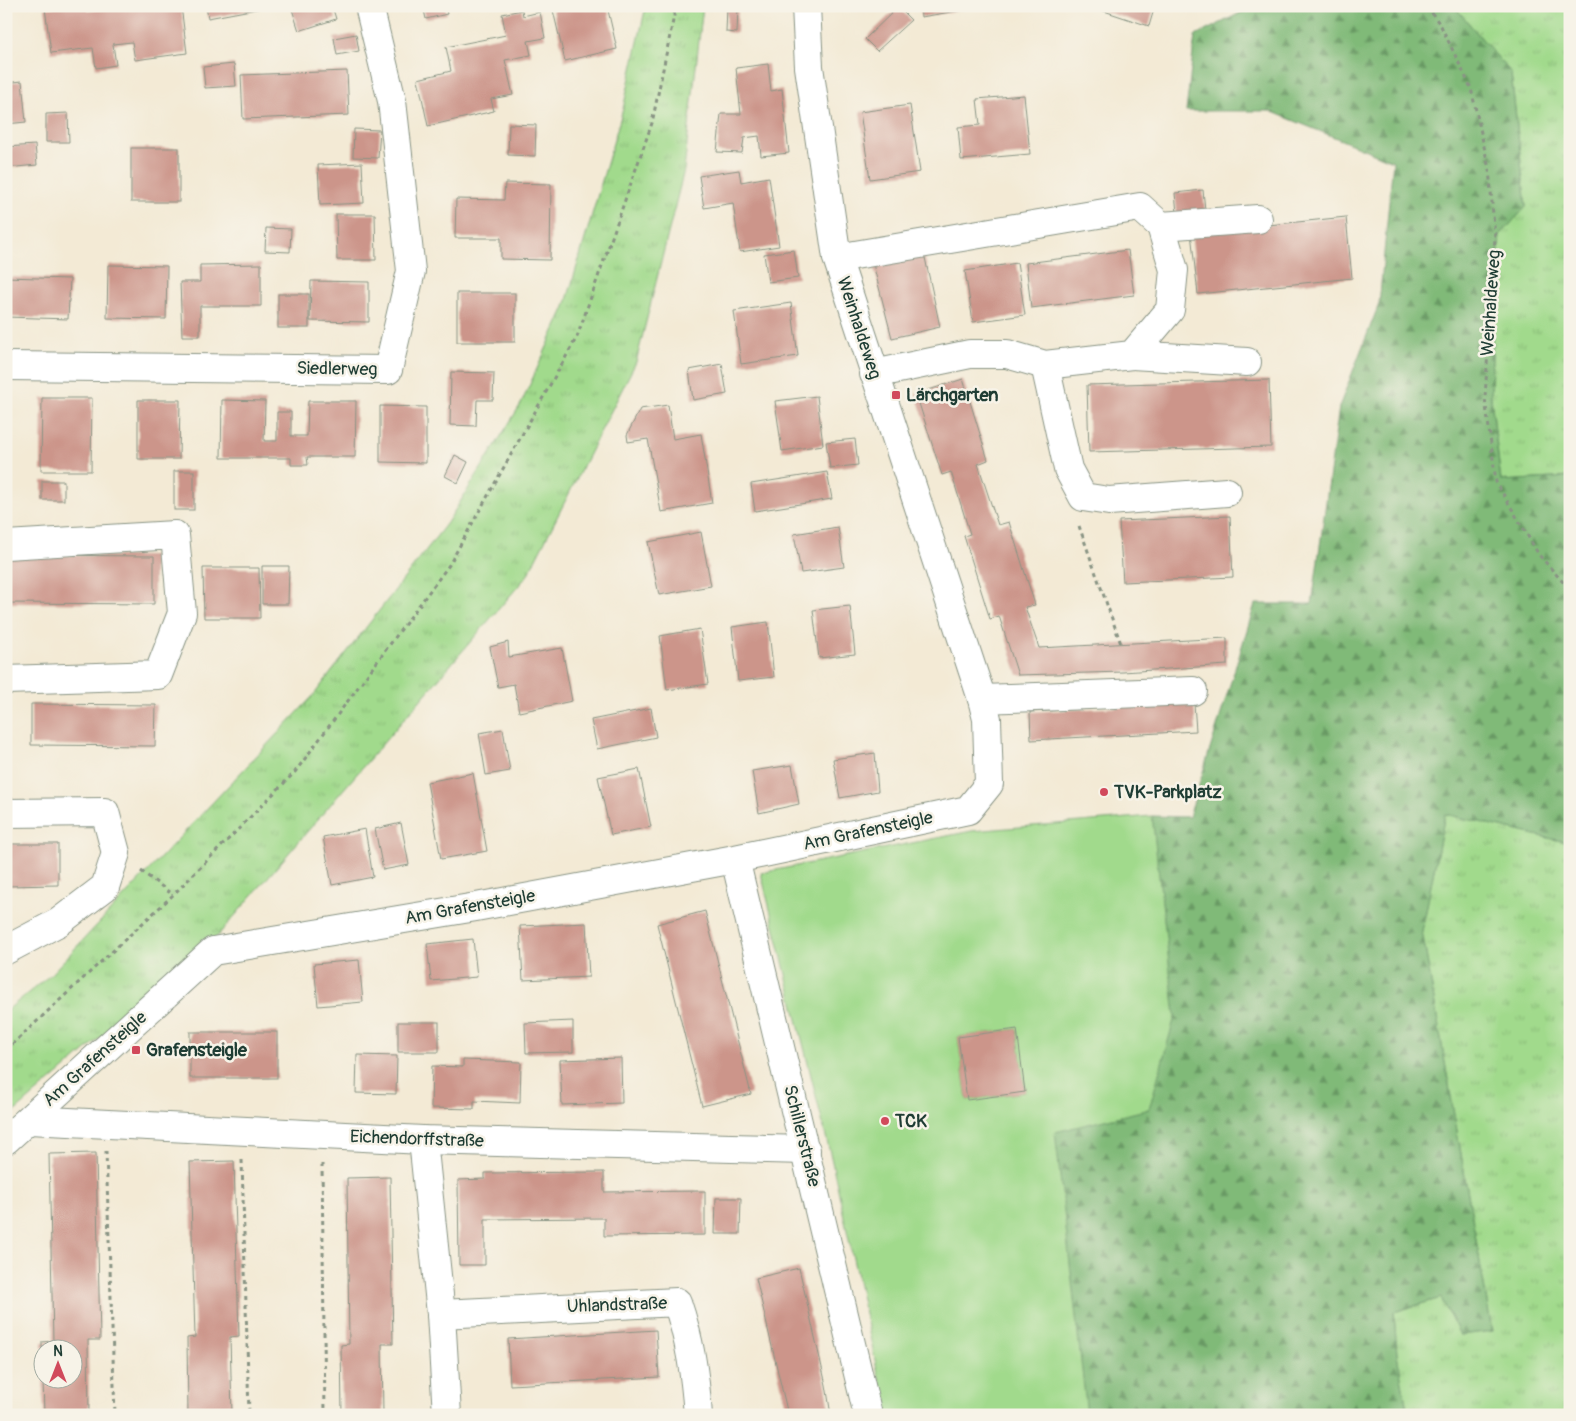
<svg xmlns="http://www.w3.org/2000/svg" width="1576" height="1421" viewBox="0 0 1576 1421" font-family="Pangolin,sans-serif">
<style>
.grass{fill:url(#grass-tufts);stroke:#608c60}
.forest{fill:url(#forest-firs);stroke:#507c56}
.park{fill:#a1da8c;stroke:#608c60;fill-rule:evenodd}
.building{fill:#cc958a}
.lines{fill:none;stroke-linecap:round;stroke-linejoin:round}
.minor-casing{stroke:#899484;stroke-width:30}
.path{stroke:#899484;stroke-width:3;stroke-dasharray:4 4;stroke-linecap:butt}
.minor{stroke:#fff;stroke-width:28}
.poi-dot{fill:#d1495b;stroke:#f7f3e8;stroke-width:2}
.labels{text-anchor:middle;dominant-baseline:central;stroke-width:5;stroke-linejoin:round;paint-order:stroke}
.street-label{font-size:18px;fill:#1f3d34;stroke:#f7f3e8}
.poi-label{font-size:18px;font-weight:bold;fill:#1f3d34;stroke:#f7f3e8;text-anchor:start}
</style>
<defs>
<pattern id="grass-tufts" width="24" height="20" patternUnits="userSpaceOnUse" patternTransform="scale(1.25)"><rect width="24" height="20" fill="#a1da8c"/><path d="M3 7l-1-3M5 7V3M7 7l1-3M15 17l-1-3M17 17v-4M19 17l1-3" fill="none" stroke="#8abc79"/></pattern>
<pattern id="forest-firs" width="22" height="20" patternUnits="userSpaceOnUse" patternTransform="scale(1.25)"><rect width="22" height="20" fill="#80ba78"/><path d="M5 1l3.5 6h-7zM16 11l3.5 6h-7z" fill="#689863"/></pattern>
</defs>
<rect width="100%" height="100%" fill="#f7f3e8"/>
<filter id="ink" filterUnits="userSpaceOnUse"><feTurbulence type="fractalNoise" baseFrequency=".02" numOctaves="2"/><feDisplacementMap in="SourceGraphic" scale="10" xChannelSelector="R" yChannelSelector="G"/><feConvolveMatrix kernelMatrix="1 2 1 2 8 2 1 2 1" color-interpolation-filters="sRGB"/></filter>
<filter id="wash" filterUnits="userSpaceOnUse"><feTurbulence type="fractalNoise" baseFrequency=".0096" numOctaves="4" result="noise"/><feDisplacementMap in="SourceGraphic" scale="20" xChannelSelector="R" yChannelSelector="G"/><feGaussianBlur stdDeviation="1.12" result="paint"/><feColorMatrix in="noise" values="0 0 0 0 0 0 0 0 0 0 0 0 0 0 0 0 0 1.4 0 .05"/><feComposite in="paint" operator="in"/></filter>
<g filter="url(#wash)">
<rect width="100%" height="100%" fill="#f3ead5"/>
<g class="grass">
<polygon points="646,6 703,6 684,170 636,362 527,576 214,940 6,1119 6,1011 50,975 313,696 447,523 521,404 565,307 623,109"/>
<polygon points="1454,6 1570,6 1570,477 1501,481 1491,398 1493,318 1500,235 1526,207 1511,73"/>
<polygon points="1445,814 1570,843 1570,1415 1408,1415 1397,1355 1394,1312 1441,1298 1460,1335 1492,1331 1422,931"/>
</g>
<polygon class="forest" points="1254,6 1454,6 1511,73 1526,207 1500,235 1493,318 1491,398 1501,481 1570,477 1570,843 1445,814 1422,931 1492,1331 1460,1335 1441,1298 1394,1312 1397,1355 1408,1415 1087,1415 1055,1132 1149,1109 1175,1016 1152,816 1189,817 1255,604 1312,604 1339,407 1379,304 1393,161 1270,111 1186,111 1195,36"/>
<path class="park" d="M1152,816L1175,1016L1149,1109L1055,1132L1087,1415H887L831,1157L761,873L972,831ZM1017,1029L1025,1092L967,1100L958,1037Z"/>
<g id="blocks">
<g class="building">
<polygon points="63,6 88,6 88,11 129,6 181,6 187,53 135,60 132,42 113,44 116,65 96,68 93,48 51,53 45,8"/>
<polygon points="206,6 267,6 267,7 208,18"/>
<polygon points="291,6 332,6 336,19 299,31"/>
<polygon points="423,6 445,6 447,14 426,19"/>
<polygon points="552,6 607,6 617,49 565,61"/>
<polygon points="920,6 962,6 963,10 921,17"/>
<polygon points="1089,6 1155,6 1149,26"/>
<polygon points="727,7 738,8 737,33 726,32"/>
<polygon points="898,7 911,20 877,51 865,39"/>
<polygon points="522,10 523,16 540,12 545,38 528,41 531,55 505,60 513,95 491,99 494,111 428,126 418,79 451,71 446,47 506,35 502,14"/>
<polygon points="356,34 359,51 337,55 334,38"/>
<polygon points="234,64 236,86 205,88 203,67"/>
<polygon points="768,64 771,91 782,89 789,153 761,156 759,136 744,138 742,153 717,152 721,114 741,114 736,68"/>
<polygon points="347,71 349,115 243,119 241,75"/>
<polygon points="22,81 26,122 6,124 6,83"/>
<polygon points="1024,95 1030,154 961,160 958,127 980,125 977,99"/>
<polygon points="910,105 920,172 870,179 860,112"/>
<polygon points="68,113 69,142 46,142 46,114"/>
<polygon points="509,124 536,125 535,156 508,155"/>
<polygon points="354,129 380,130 378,158 353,157"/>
<polygon points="35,145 37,165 6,168 6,147"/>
<rect x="131" y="148" width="48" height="54"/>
<polygon points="362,163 364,203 320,205 318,165"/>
<polygon points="739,170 741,182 769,177 779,246 740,252 733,203 704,208 699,176"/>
<polygon points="505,183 551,184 550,260 501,259 501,238 455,238 456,199 504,200"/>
<polygon points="1203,190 1205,210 1177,213 1175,193"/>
<polygon points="336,214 375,214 376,260 337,260"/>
<polygon points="1346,217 1352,278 1198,294 1191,233"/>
<polygon points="266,228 291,229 290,252 265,251"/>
<polygon points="794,250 798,278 768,282 764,254"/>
<polygon points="1128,250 1134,295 1031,308 1026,263"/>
<polygon points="924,253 940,327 892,338 873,264"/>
<polygon points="1017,263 1025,315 973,322 965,271"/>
<polygon points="261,264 261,306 200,306 200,336 182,336 180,282 200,282 200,265"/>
<polygon points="108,265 167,266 166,319 107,318"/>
<polygon points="6,277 70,279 68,319 6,317"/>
<polygon points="311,281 369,282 369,322 310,321"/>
<rect x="457" y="293" width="58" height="49"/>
<rect x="278" y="294" width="31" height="34"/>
<polygon points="791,303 798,356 741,364 734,311"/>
<polygon points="722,364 727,394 693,400 689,370"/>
<polygon points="451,372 494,373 493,400 477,400 476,426 450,425"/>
<polygon points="963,379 988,460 978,464 998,525 1009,522 1035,605 1025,607 1039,648 1227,638 1227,665 1123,672 1018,675 999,616 990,619 964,536 970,534 951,472 942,475 916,394"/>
<polygon points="1269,380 1271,447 1089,452 1087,385"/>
<polygon points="817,396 823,445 782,451 775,401"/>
<polygon points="42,398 92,398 91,471 41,471"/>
<polygon points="138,400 180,400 179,459 138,459"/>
<polygon points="222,400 265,401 264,441 277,441 277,412 291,412 291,436 307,436 308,401 356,401 355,457 307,457 308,465 291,465 291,458 221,458"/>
<polygon points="668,405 673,439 701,434 712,503 661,512 648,439 628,442 627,435 640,409"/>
<polygon points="380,406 426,407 426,463 380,462"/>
<rect x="6" y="411" width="2" height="55"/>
<polygon points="855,439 858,465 830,468 826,442"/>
<polygon points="455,455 468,462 458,483 445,476"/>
<rect x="174" y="471" width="20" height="39"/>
<polygon points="827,472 832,499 755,511 751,484"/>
<rect x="42" y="481" width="22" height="19"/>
<polygon points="1230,516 1233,577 1123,582 1119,521"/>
<polygon points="838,527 844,567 801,573 794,534"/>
<polygon points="701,532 711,586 659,595 648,542"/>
<polygon points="6,555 154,556 154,604 6,603"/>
<polygon points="262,566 289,566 288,604 262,604"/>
<polygon points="203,568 259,568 260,618 204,618"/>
<polygon points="850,606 855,654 819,658 813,610"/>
<polygon points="768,622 774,677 738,681 732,627"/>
<polygon points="700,629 708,684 667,690 660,636"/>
<polygon points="508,642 509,657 562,648 572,701 519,712 514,684 498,687 490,647"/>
<polygon points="1194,703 1196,731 1031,740 1030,712"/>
<polygon points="31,704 156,705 155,746 31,745"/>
<polygon points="651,708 656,737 597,749 591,720"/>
<polygon points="503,729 510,771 486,775 479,733"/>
<polygon points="875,753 878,791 840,798 833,759"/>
<polygon points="792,765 799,804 759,813 752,771"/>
<polygon points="639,769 651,827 611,835 598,777"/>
<polygon points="473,773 487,851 441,859 427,782"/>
<polygon points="401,823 409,865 383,870 375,829"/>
<polygon points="365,829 373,877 332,885 323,837"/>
<polygon points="6,844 58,844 58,885 6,886"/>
<polygon points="705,911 751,1094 702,1106 657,924"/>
<polygon points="586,923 589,977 523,980 520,926"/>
<polygon points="473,939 477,977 431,981 427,944"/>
<polygon points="359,960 363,1002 318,1006 314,964"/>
<polygon points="573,1021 573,1052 526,1053 525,1023"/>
<rect x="398" y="1022" width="41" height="30"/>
<polygon points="1017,1029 1025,1092 967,1100 958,1037"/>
<rect x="190" y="1032" width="87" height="46"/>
<polygon points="357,1055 397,1056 396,1094 356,1093"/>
<polygon points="621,1058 622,1103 562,1105 560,1060"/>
<polygon points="463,1060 521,1062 520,1103 474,1101 474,1109 431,1108 432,1066 463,1067"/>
<polygon points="96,1153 100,1340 88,1340 89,1415 44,1415 43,1378 72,1378 72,1348 42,1348 42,1342 53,1341 49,1154"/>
<polygon points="234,1161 239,1336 230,1337 232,1415 188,1415 187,1338 195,1337 190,1162"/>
<polygon points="604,1172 604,1192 705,1191 705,1235 604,1236 604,1218 485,1219 485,1265 459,1265 458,1180 485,1179 485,1173"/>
<polygon points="390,1177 393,1344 382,1344 383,1415 342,1415 341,1345 349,1344 347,1178"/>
<polygon points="716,1198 741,1198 740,1234 715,1234"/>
<polygon points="799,1268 826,1385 831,1415 788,1415 756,1278"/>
<polygon points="656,1330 659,1377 510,1385 508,1339"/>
</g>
</g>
</g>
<g filter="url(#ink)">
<use href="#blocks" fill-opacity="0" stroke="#899484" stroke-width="1"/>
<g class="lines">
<g class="minor-casing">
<g id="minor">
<polyline points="1161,226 1258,219"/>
<polyline points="837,258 1140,207 1161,226 1174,270 1170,310 1132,355 1045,365 1007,354 970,354 874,374"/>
<polyline points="1132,355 1247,362"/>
<polyline points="1045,365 1068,469 1083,497 1109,501 1227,492"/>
<polyline points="6,366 388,370 411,271 392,101 369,6"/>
<polyline points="6,545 175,535 182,613 158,675 6,680"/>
<polyline points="982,699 1193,691"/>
<polyline points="6,813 105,812 116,853 105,887 59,922 6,950"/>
<polyline points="735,859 868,1415"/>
<polyline points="29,1120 423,1140 806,1150"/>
<polyline points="6,1140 213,951 476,907 735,859 968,810 989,784 987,719 982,699 837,258 809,67 806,6"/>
<polyline points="423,1140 441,1314 447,1415"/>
<path d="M441,1314L677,1302C690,1340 695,1375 698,1415"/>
</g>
</g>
<g class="path">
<polyline points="1427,6 1441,26 1471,88 1489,169 1495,237 1485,398 1496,482 1539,555 1570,590"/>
<polyline points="1079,526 1121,644"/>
<polyline points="141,871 173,895"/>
<polyline points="6,1050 173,895 295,772 449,565 577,337 652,123 676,6"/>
<polyline points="106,1151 115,1415"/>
<polyline points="242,1160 249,1415"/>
<polyline points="322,1164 325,1415"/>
</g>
<use href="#minor" class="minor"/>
</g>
</g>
<g class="poi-dot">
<rect x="891" y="390" width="10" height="10" rx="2.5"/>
<circle cx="1104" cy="792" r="5"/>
<rect x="131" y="1045" width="10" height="10" rx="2.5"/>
<circle cx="885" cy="1121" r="5"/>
</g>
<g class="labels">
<g class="street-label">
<text transform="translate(1491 303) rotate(-86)">Weinhaldeweg</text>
<text transform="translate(859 328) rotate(72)">Weinhaldeweg</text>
<text transform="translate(337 369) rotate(1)">Siedlerweg</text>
<text transform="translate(868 831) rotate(-12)">Am Grafensteigle</text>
<text transform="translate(470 907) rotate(-10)">Am Grafensteigle</text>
<text transform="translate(95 1059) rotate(-42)">Am Grafensteigle</text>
<text transform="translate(802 1136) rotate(76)">Schillerstraße</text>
<text transform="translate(417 1139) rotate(2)">Eichendorffstraße</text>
<text transform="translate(617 1305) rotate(-2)">Uhlandstraße</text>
</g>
<g class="poi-label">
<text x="906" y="395">Lärchgarten</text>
<text x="1114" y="792">TVK-Parkplatz</text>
<text x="146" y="1050">Grafensteigle</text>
<text x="895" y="1121">TCK</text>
</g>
</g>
<rect width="1576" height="1421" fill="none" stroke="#f7f3e8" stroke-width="25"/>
<g transform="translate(58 1364)"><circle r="24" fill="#f7f3e8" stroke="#a1aaa0"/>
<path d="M0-4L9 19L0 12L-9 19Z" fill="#d1495b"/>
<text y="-8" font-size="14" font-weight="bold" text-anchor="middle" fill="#1f3d34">N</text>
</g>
</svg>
